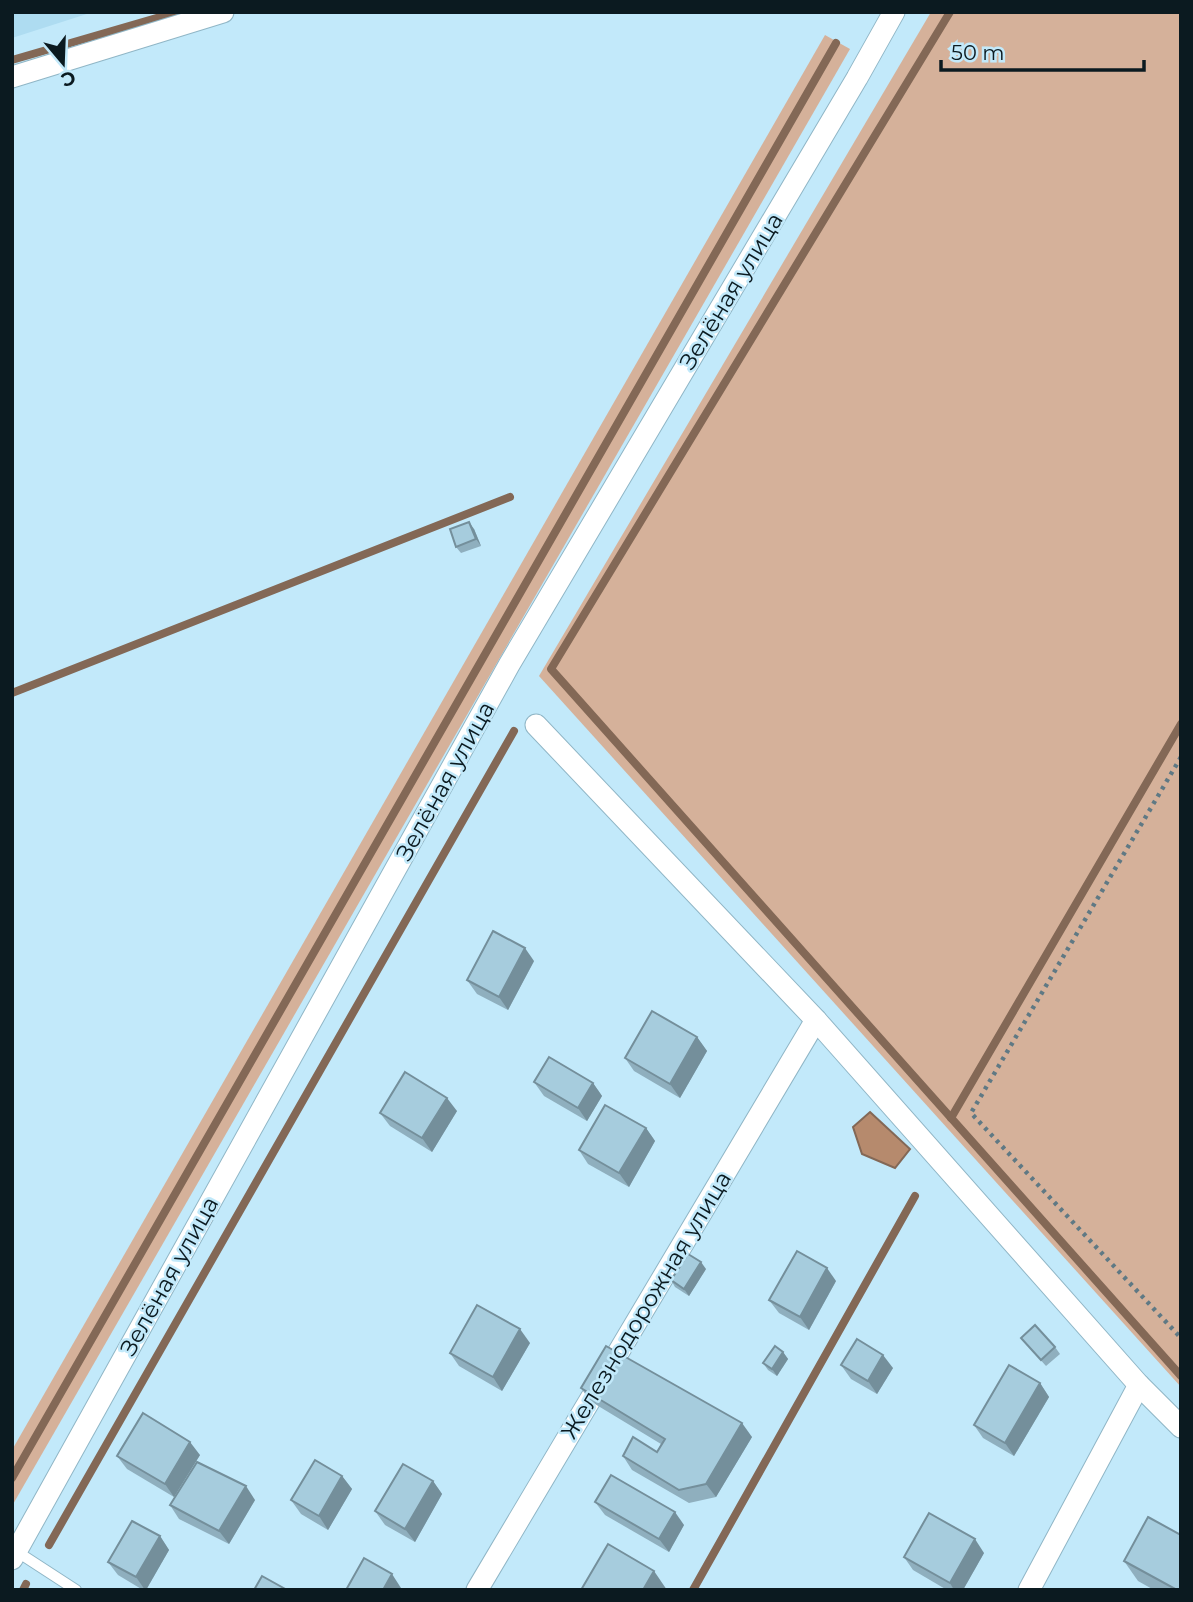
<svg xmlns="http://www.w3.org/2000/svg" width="1193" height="1602" viewBox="0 0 1193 1602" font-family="Montserrat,sans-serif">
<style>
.built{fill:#aedcf1}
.green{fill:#d5b19a}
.water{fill:#b68a6d;stroke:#836856;stroke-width:2}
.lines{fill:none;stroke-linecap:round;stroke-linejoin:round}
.stream{stroke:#836856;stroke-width:8}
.service-casing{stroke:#90b6c6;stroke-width:12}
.minor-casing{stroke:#90b6c6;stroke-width:23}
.path{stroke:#5f7984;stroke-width:4.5;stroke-dasharray:3.5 5;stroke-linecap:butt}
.service{stroke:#fff;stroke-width:10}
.minor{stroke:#fff;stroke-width:21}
.wall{fill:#8fafbe}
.shaded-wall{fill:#748f9b}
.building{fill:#a6ccdd;stroke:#748f9b;stroke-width:2}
.labels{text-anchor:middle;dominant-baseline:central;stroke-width:5;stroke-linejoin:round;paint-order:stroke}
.street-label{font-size:23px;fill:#0b1a20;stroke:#c2e9fa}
</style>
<rect width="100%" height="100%" fill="#c2e9fa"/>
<polygon class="built" points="12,12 93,12 12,38"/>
<g class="green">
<polygon points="931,12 1181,12 1181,1387 539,676"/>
<polygon points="825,35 850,49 12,1506 12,1450"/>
</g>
<polygon class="water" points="870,1112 910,1149 895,1168 862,1154 853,1127"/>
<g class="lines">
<g class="stream">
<polyline points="950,12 551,669 1181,1376"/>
<polyline points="12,60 177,12"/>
<polyline points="12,693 510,497"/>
<polyline points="951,1118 1181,724"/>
<polyline points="12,1478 836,43"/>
<polyline points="49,1545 514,731"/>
<polyline points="23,1590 26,1584"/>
<polyline points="693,1590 915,1196"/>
</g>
<g class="service-casing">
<polyline id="service" points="16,1551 76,1590"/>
</g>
<g class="minor-casing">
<g id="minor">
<polyline points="12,77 223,12"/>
<polyline points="536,725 816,1020 1139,1385 1181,1427"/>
<polyline points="12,1559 509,665 857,78 894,12"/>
<polyline points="477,1590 816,1020"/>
<polyline points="1029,1590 1139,1385"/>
</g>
</g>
<polyline class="path" points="1181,757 971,1113 1181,1338"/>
<use href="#service" class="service"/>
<use href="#minor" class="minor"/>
</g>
<g class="wall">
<polygon points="474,529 481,546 461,553 456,547"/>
<polygon points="534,961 508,1010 477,994 467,980"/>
<polygon points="697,1037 707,1051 680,1098 634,1071 625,1058"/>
<polygon points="534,1082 593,1083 602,1096 587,1121 544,1096"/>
<polygon points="457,1111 432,1152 390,1126 380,1113"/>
<polygon points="646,1128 655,1141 629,1187 588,1164 579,1150"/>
<polygon points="706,1269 689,1296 675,1287 671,1280"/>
<polygon points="836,1281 809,1330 779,1313 769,1300"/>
<polygon points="1021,1338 1055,1347 1060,1354 1046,1366"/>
<polygon points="530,1343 502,1391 459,1366 450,1353"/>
<polygon points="783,1352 788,1359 777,1376 768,1370 763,1363"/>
<polygon points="841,1365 893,1368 877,1394 851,1379"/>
<polygon points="1040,1383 1049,1397 1014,1456 983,1438 974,1425"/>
<polygon points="581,1388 752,1437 716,1497 689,1503 632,1470 623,1456 657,1452 661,1444 590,1401"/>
<polygon points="200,1455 174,1497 127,1469 117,1456"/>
<polygon points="342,1476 352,1489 328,1530 301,1514 291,1500"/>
<polygon points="433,1481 442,1494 415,1542 385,1525 375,1511"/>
<polygon points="255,1500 229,1544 179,1519 170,1505"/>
<polygon points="595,1502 684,1525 669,1552 605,1515"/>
<polygon points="160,1536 169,1550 146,1590 143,1590 118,1575 108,1562"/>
<polygon points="984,1553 963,1590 947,1590 913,1570 904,1557"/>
<polygon points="1124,1561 1181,1590 1154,1590 1138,1581"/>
</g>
<g class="shaded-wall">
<polygon points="469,522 474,529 481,546 476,539"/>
<polygon points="525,948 534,961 508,1010 499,997"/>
<polygon points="697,1037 707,1051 680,1098 670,1084"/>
<polygon points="593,1083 602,1096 587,1121 578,1108"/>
<polygon points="447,1098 457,1111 432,1152 422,1138"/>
<polygon points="646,1128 655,1141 629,1187 619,1173"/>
<polygon points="701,1262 706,1269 689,1296 684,1289"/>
<polygon points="827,1268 836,1281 809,1330 800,1317"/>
<polygon points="520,1329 530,1343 502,1391 493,1377"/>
<polygon points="783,1352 788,1359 777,1376 772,1369"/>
<polygon points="883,1355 893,1368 877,1394 868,1381"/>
<polygon points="1040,1383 1049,1397 1014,1456 1005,1443"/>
<polygon points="742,1423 752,1437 716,1497 706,1484"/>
<polygon points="190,1442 200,1455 174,1497 165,1484"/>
<polygon points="342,1476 352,1489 328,1530 319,1516"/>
<polygon points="433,1481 442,1494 415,1542 405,1529"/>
<polygon points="246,1486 255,1500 229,1544 219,1531"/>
<polygon points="675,1512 684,1525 669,1552 659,1539"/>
<polygon points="160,1536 169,1550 146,1590 145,1590 136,1577"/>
<polygon points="975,1539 984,1553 963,1590 954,1590 950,1583"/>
<polygon points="654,1571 667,1590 643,1590"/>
<polygon points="392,1574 401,1588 400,1590 383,1590"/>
</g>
<g class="building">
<polygon points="469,522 476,539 456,547 450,529"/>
<polygon points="493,931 525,948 499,997 467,980"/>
<polygon points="652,1011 697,1037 670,1084 625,1058"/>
<polygon points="549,1057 593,1083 578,1108 534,1082"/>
<polygon points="405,1072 447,1098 422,1138 380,1113"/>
<polygon points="605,1105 646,1128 619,1173 579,1150"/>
<polygon points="797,1251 827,1268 800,1317 769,1300"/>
<polygon points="688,1254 701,1262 684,1289 671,1280"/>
<polygon points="477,1305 520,1329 493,1377 450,1353"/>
<polygon points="1035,1325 1055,1347 1041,1360 1021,1338"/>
<polygon points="857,1339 883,1355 868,1381 841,1365"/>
<polygon points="606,1346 742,1423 706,1484 679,1490 623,1456 633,1437 657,1452 665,1439 581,1388"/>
<polygon points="775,1346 783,1352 772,1369 763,1363"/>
<polygon points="1009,1365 1040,1383 1005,1443 974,1425"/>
<polygon points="143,1413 190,1442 165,1484 117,1456"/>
<polygon points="315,1460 342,1476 319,1516 291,1500"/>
<polygon points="197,1462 246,1486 219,1531 170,1505"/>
<polygon points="403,1464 433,1481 405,1529 375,1511"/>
<polygon points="611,1475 675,1512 659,1539 595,1502"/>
<polygon points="929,1513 975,1539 950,1583 904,1557"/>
<polygon points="1148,1517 1181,1535 1181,1590 1177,1590 1124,1561"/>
<polygon points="132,1521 160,1536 136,1577 108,1562"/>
<polygon points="608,1544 654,1571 643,1590 581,1590"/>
<polygon points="364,1558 392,1574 383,1590 346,1590"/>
<polygon points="262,1576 287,1590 254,1590"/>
</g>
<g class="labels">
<g class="street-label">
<text transform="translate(731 291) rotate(-59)">Зелёная улица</text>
<text transform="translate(445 781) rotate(-61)">Зелёная улица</text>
<text transform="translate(169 1276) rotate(-61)">Зелёная улица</text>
<text transform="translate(646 1305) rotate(-59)">Железнодорожная улица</text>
</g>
</g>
<rect width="1193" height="1602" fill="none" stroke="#0b1a20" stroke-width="28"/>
<g transform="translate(63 63) rotate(161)" stroke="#c2e9fa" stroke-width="5" paint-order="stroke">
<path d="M0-5L12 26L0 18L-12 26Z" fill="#0b1a20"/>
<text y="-10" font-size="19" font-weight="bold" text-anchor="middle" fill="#0b1a20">С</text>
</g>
<path d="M941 60v10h203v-10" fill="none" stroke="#0b1a20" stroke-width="3.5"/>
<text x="951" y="60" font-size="21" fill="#0b1a20" stroke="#c2e9fa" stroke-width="5" paint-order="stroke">50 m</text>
</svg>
